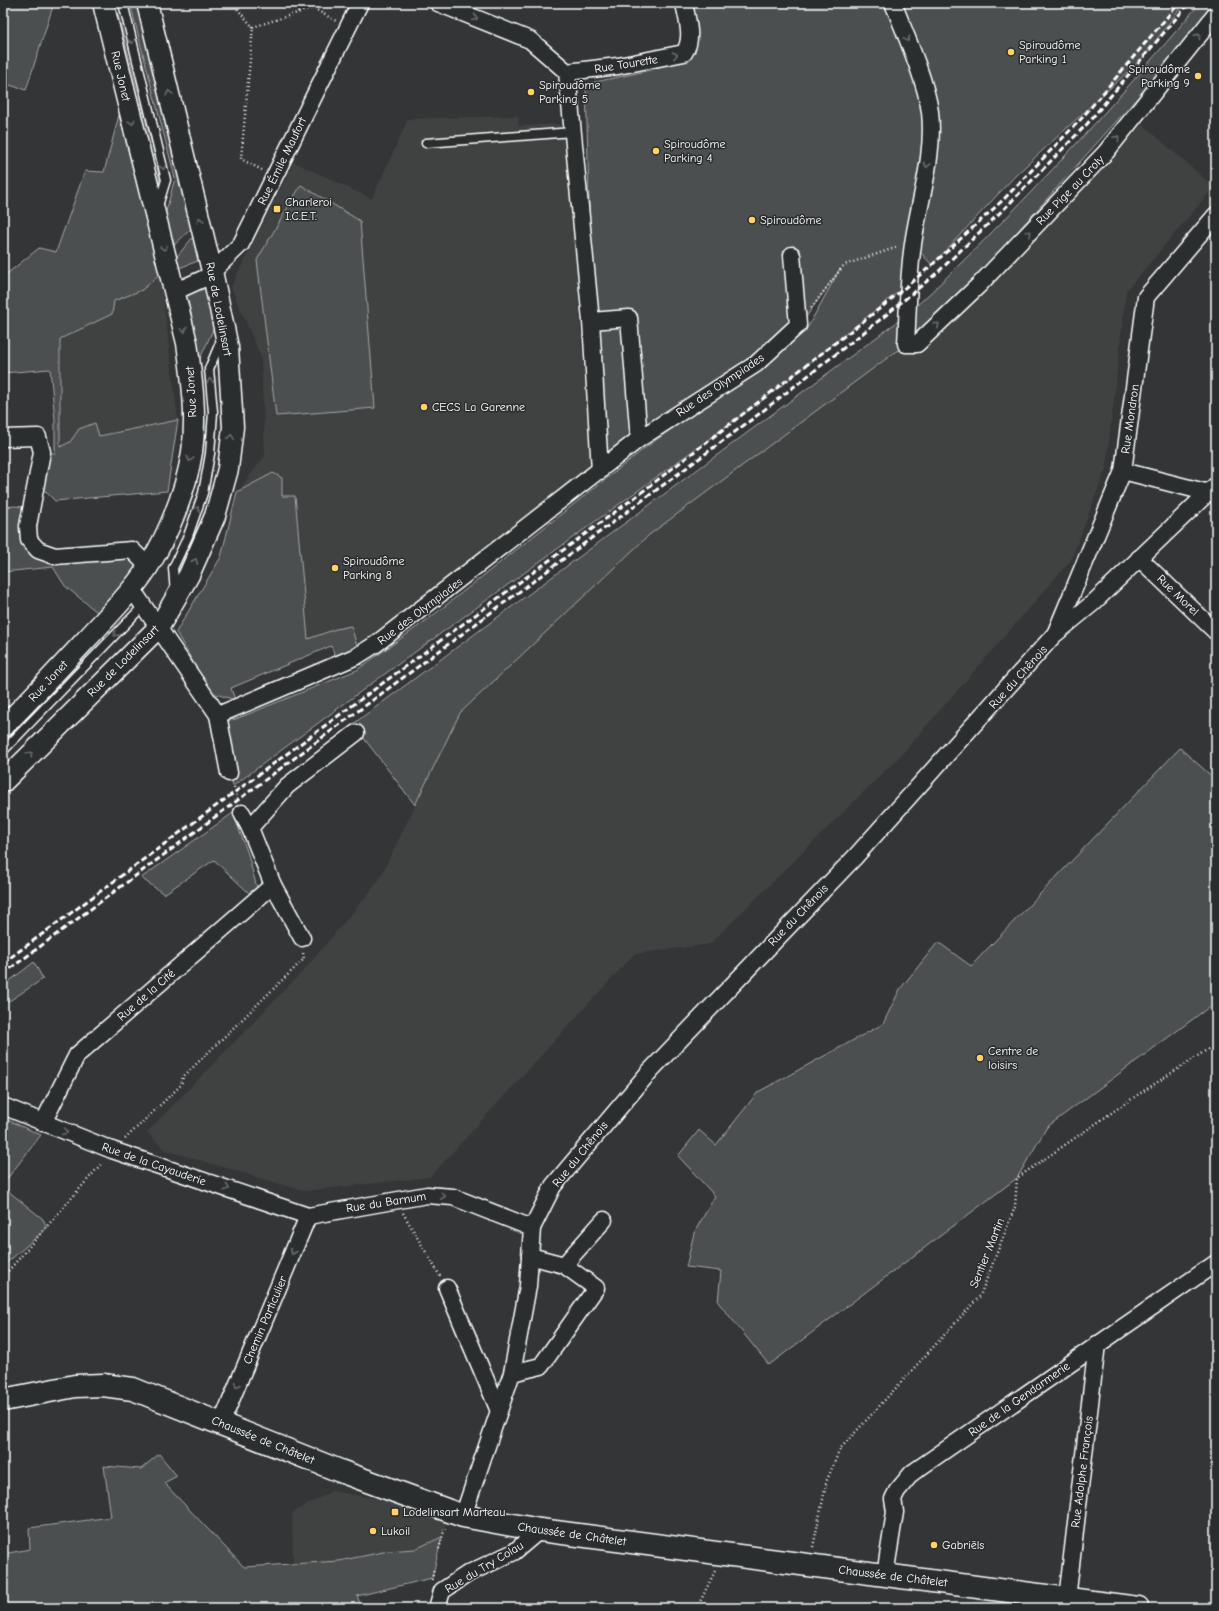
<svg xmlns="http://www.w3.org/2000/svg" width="1219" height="1611" viewBox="0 0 1219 1611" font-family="'Comic Neue',sans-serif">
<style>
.built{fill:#404243}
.green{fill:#4c4f50;stroke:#a6a7a8}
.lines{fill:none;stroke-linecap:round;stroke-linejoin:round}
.service-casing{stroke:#fff;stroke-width:11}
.minor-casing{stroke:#fff;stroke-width:19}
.tertiary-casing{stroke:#fff;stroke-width:23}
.primary-casing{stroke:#fff;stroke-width:25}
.path{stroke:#fff;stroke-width:2.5;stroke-dasharray:1 3;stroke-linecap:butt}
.service{stroke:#2a2d2e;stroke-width:8}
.minor{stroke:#2a2d2e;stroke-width:16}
.tertiary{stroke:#2a2d2e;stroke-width:20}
.primary{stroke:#2a2d2e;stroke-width:22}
.rail{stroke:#fff;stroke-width:3;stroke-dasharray:6 3;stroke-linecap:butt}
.oneway{stroke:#6a6c6d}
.poi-dot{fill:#ffd166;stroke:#2a2d2e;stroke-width:1.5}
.labels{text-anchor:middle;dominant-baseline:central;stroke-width:3;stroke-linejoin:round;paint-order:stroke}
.poi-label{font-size:12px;fill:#fff;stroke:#2a2d2e;text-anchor:start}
.street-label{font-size:12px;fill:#fff;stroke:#2a2d2e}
</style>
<rect width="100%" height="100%" fill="#333536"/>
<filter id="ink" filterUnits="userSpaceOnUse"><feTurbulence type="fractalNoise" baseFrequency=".025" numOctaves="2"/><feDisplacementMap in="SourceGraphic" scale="8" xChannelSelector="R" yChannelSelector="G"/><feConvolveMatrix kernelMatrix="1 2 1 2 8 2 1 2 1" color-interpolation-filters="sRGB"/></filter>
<g filter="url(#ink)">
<g class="built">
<polygon points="518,116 519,126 559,124 568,148 590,465 539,510 413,611 351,649 331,646 231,689 176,632 221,557 237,492 265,456 261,357 231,287 294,162 372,199 408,119"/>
<polygon points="1141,123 1214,187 1126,291 1106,468 1071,560 902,754 710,944 634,954 430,1177 304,1191 165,1150 147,1132 305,969 378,882 460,713 649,535 899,346 922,354 1108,164"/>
<polygon points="160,274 178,420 98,436 95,423 79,429 70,442 60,448 61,383 60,339 112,314 113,301 142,290"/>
<polygon points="332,1491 450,1511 442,1537 415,1549 388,1551 339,1561 293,1564 292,1513"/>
</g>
<g class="green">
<polygon points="3,3 54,3 26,90 3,83"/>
<polygon points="109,3 115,3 155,156 160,182 156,191"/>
<polygon points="130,3 138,3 193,227 171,248 164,219 175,178"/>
<polygon points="685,3 1184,3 1145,56 1016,175 932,265 919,251 923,202 908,242 917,277 767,397 371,684 233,786 219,722 236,719 357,670 431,617 645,448 805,332 840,269 799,327 736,377 600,471 593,355 586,84 651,70 693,53"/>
<path d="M1200,3H1216V10L917,344H906L649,535L460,713L415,805L353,724L908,314C1011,218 1109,111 1200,3Z"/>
<polygon points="119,115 160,274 142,290 114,301 112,314 60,339 60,447 70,442 79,429 95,423 99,436 178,420 167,491 55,501 41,487 49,453 55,453 55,420 50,369 3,373 3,277 39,248 56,252 85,171 104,172"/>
<polygon points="301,185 360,221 375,408 276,416 257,260"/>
<polygon points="193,237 198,261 176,269 174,260"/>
<polygon points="209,285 217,321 198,363 182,297"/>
<polygon points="273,473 282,478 282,496 295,496 308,639 336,629 351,626 357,646 336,657 331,646 231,688 235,700 210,692 176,632 221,557 237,492"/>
<polygon points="15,506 32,508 29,540 49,554 123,550 139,567 97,612 65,586 53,567 3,572 3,507"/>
<polygon points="1180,748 1216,780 1216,1002 1047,1127 1017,1178 769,1365 718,1302 721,1271 686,1267 694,1233 715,1196 678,1156 699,1130 716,1145 758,1092 883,1024 900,989 938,942 971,966"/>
<polygon points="233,813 248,854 257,888 249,893 214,860 164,894 141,878"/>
<polygon points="34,962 43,979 3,1005 3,986"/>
<polygon points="3,1118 41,1135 3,1184"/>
<polygon points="3,1187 43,1219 47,1228 3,1266"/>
<polygon points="159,1454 177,1476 164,1483 244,1567 339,1561 388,1551 415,1549 442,1537 432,1578 357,1596 362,1608 3,1608 3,1554 30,1549 29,1528 111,1517 104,1466 141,1469"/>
</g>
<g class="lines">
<g class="service-casing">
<g id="service">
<polyline points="123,3 166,180 158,206"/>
<polyline points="426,143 573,132"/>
<polyline points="175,593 173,568 188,536 203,493 210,454 213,412 209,369 222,338"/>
<polyline points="3,751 143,606"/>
</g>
</g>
<g class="minor-casing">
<g id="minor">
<path d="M438,3L530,40L567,72L618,66L684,53C694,38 687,20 684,3"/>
<path d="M893,3C905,33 926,81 930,112C935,156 919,201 913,244C908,277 908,311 906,344H917L979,285L1106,152L1216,14"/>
<polyline points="567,72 591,321 600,471"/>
<polyline points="174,292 207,277 241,244 360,3"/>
<polyline points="591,321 629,318 639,439"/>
<polyline points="3,438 38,437 42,452 28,526 29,540 38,550 55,556 132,550 148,566"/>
<polyline points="1123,471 1209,493"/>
<polyline points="1139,558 1216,632"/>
<polyline points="132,589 218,715 229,773"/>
<polyline points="1056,632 1123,471 1146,297 1216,215"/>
<polyline points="218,715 357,656 376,644 639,439 756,364 798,325 792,255"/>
<polyline points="242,813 250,828 273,885 302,938"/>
<polyline points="250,828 287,786 356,733"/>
<polyline points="3,1106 112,1150 308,1216 427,1195 453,1197 532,1228"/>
<polyline points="43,1123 77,1055 273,885"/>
<polyline points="564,1265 604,1220"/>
<polyline points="447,1288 499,1411"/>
<polyline points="512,1373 541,1366 596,1288 564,1265 530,1256"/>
<polyline points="221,1424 308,1216"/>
<polyline points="463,1516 512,1373 528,1286 532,1228 553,1186 650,1071 855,857 1054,635 1093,603 1216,485"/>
<polyline points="885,1575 895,1512 893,1499 897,1491 912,1473 1216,1263"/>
<polyline points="1067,1599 1097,1344"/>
<polyline points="437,1608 442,1591 469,1573 514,1552 540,1530"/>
</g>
</g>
<g class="tertiary-casing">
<g id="tertiary">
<path d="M3,727C30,700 56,672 82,644C99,626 116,608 131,590C161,555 185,497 192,452C197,416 192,379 187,343L103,3"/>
<polyline points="3,782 159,627 189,575 215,516 228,469 233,427 228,347 212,271 147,3"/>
</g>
</g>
<g class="primary-casing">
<polyline id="primary" points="3,1400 75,1386 103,1385 133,1389 340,1471 463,1516 540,1530 1138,1608"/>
</g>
<g class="path">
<polyline points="232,3 253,27"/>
<polyline points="298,13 302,3"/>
<polyline points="262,170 241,159 253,27 313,8 336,21"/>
<polyline points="811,308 844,265 898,247"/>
<polyline points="234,787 238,799"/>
<polyline points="125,1139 181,1085 183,1077 304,959 303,953"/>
<polyline points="403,1213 440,1276"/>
<polyline points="3,1277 102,1163"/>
<polyline points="813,1547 827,1480 840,1449 980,1296 1015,1207 1017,1178 1133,1098 1216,1044"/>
<polyline points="439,1549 445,1528"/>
<polyline points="432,1580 434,1569"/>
<polyline points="697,1608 715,1571"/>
</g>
<use href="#service" class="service"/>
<use href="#minor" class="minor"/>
<use href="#tertiary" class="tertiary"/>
<use href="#primary" class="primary"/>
<g class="rail">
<polyline points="3,963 638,495 883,306 932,265 1003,200 1081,119 1179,3"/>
<polyline points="3,974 755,417 886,315 938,272 1008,205 1087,124 1189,3"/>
</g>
</g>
<defs><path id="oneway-chevron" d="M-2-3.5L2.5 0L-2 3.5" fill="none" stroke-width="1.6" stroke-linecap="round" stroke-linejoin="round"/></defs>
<g class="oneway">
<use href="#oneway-chevron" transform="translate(475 18) rotate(22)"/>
<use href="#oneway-chevron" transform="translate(1198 36) rotate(-51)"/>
<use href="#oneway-chevron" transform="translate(907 39) rotate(70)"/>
<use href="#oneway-chevron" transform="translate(132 41) rotate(77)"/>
<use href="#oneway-chevron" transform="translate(675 55) rotate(-12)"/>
<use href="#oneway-chevron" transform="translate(169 93) rotate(-104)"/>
<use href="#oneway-chevron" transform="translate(132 122) rotate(76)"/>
<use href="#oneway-chevron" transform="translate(1117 138) rotate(-51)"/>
<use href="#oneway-chevron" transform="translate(927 165) rotate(102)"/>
<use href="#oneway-chevron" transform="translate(163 167) rotate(77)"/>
<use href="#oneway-chevron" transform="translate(200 220) rotate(-104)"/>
<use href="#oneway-chevron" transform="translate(1029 233) rotate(-46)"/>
<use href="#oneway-chevron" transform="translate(164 248) rotate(76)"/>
<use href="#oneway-chevron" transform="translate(937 325) rotate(-43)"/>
<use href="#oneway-chevron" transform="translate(184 330) rotate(75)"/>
<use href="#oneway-chevron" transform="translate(210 381) rotate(-96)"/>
<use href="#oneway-chevron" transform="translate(231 437) rotate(-83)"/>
<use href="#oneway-chevron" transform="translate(190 459) rotate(104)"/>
<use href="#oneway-chevron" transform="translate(197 509) rotate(-70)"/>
<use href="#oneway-chevron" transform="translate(195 561) rotate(-67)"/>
<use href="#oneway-chevron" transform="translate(116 634) rotate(134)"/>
<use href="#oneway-chevron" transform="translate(30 754) rotate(-46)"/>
<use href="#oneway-chevron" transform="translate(65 1132) rotate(22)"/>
<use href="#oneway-chevron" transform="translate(227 1188) rotate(19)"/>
<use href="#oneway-chevron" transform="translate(443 1196) rotate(6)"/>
<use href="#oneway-chevron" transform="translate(293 1252) rotate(113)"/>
<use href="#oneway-chevron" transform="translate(237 1385) rotate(113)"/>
</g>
</g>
<g class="poi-dot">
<circle cx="1011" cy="52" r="4"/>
<circle cx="1198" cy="76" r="4"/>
<circle cx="531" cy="92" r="4"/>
<circle cx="656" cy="151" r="4"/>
<rect x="273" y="205" width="8" height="8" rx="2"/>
<circle cx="752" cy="220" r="4"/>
<circle cx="424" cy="407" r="4"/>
<circle cx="335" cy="568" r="4"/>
<circle cx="980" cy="1058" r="4"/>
<rect x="391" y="1508" width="8" height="8" rx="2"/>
<circle cx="373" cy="1531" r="4"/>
<circle cx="934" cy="1545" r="4"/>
</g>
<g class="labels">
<g class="poi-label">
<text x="1019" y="45">Spiroudôme<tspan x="1019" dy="14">Parking 1</tspan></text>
<text x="1190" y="69" text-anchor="end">Spiroudôme<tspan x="1190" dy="14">Parking 9</tspan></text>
<text x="539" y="85">Spiroudôme<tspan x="539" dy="14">Parking 5</tspan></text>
<text x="664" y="144">Spiroudôme<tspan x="664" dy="14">Parking 4</tspan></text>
<text x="285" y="202">Charleroi<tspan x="285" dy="14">I.C.E.T.</tspan></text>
<text x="760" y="220">Spiroudôme</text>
<text x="432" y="407">CECS La Garenne</text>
<text x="343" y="561">Spiroudôme<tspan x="343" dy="14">Parking 8</tspan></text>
<text x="988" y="1051">Centre de<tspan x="988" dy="14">loisirs</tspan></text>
<text x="403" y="1512">Lodelinsart Marteau</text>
<text x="381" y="1531">Lukoil</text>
<text x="942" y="1545">Gabriëls</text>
</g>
<g class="street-label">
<text transform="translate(626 64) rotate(-9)">Rue Tourette</text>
<text transform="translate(121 76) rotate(77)">Rue Jonet</text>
<text transform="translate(282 161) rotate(-64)">Rue Émile Maufort</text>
<text transform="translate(1070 190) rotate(-46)">Rue Pige au Croly</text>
<text transform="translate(219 309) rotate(79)">Rue de Lodelinsart</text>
<text transform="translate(720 385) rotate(-34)">Rue des Olympiades</text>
<text transform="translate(191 392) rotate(-93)">Rue Jonet</text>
<text transform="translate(1130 419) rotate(-82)">Rue Mondron</text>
<text transform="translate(1178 595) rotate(44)">Rue Morel</text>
<text transform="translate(420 611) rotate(-37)">Rue des Olympiades</text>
<text transform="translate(123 661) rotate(-45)">Rue de Lodelinsart</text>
<text transform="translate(1018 677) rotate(-48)">Rue du Chênois</text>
<text transform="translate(48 681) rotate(-47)">Rue Jonet</text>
<text transform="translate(798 915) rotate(-46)">Rue du Chênois</text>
<text transform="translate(146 995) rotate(-41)">Rue de la Cité</text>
<text transform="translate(580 1154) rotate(-51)">Rue du Chênois</text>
<text transform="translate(154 1164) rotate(19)">Rue de la Cayauderie</text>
<text transform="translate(386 1202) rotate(-9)">Rue du Barnum</text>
<text transform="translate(987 1253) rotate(-68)">Sentier Martin</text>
<text transform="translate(265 1320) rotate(-67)">Chemin Particulier</text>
<text transform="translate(1019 1399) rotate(-35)">Rue de la Gendarmerie</text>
<text transform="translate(263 1440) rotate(22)">Chaussée de Châtelet</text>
<text transform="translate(1082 1472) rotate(-83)">Rue Adolphe François</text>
<text transform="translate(572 1534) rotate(8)">Chaussée de Châtelet</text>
<text transform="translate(484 1567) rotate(-31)">Rue du Try Colau</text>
<text transform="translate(893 1576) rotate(7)">Chaussée de Châtelet</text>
</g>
</g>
<rect width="1219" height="1611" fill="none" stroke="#2a2d2e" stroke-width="16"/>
<rect x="8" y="8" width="1203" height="1595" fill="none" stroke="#fff" stroke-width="1.5" filter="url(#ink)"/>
</svg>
